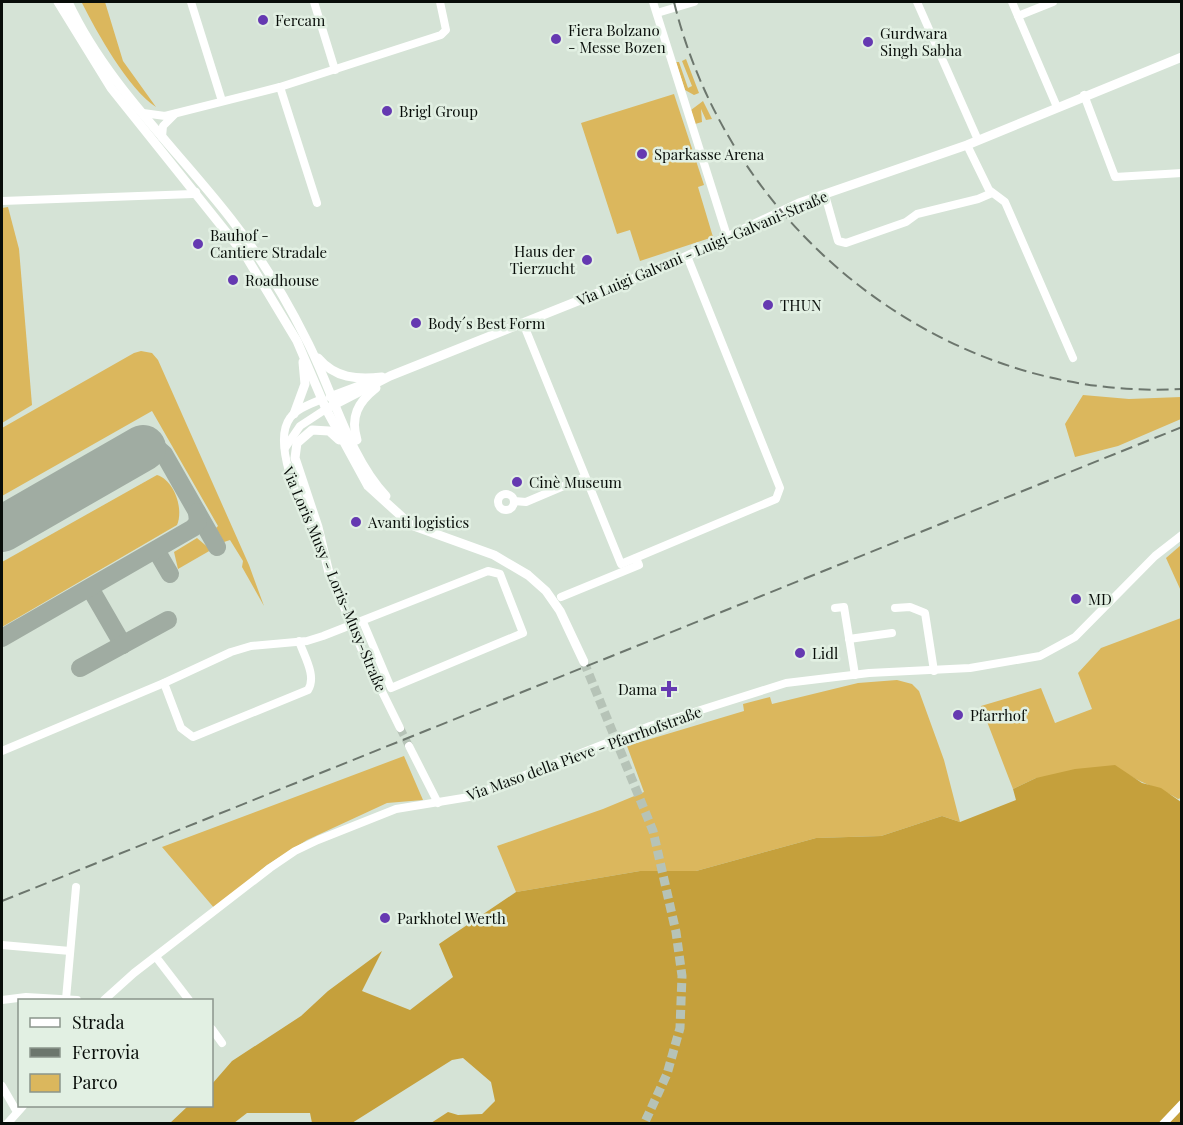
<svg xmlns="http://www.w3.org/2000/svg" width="1183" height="1125" viewBox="0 0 1183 1125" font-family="'Playfair Display',serif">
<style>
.green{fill:#dbb75d}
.forest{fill:#c5a03c}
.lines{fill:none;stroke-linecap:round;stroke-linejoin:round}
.taxiway{stroke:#a0aca2;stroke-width:18}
.runway{stroke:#a0aca2;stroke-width:46}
.minor-tunnel{stroke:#b6c3b7;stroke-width:8;stroke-dasharray:8 4;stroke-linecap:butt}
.major-tunnel{stroke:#b6c3b7;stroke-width:9;stroke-dasharray:9 4.5;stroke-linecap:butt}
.minor{stroke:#fff;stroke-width:8}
.major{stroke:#fff;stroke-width:9}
.rail{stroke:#6c766d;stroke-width:2;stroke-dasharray:12 6;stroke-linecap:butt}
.poi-dot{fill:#6539b1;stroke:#e2f0e3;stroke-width:2}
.labels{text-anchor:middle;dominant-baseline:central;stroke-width:5;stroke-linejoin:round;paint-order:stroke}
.poi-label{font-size:15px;fill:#080d09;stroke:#e2f0e3;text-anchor:start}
.street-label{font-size:15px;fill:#080d09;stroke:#e2f0e3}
</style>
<rect width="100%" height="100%" fill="#d5e3d6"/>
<g class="green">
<path d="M82,3L105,2L123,61L156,107C129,90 96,31 82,3Z"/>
<polygon points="686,59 699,93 694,95 685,90 676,62 679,62 688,88 692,86 682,61"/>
<polygon points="674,94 704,185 698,187 713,237 640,261 630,230 617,234 581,123"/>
<polygon points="703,101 712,119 706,120 701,109 702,122 695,124 691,110"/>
<polygon points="8,207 19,249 32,405 2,423 2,208"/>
<polygon points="141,351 152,353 158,360 249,565 264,606 242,567 243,561 230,540 224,542 216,528 218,526 152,411 2,496 2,428 134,353"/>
<polygon points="1083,395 1129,399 1181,397 1181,419 1118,446 1075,457 1065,424"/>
<path d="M157,475C174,480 184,509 177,525L2,627V562Z"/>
<polygon points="197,538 211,550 178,569 174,552"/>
<polygon points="1181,545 1181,591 1166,558"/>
<path d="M1181,618V798L1178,799C1161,788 1146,786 1129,775L1036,778L1013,789L981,706L1041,688L1055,723L1092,709L1078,673L1101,648Z"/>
<polygon points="897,680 912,684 919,691 944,760 960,822 942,816 881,836 816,838 696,871 640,871 516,892 497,846 603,809 644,792 627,746 744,711 743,704 770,697 772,704 858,683"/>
<polygon points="404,756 423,800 387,803 307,840 267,865 215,909 162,847"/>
</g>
<polygon class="forest" points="1115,765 1142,783 1161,788 1181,802 1181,1123 431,1123 448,1112 458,1115 482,1114 495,1101 491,1082 463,1058 452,1060 352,1123 312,1123 310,1113 247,1113 234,1123 169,1124 188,1106 212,1106 212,1084 232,1061 301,1016 328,991 382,951 362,991 410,1010 453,977 439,944 516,892 640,871 696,871 816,838 881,836 942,816 960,822 1016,800 1013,789 1036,778 1075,769"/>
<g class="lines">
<g class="taxiway">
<polyline points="143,448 155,446 164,454 217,547"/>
<polyline points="156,550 170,574"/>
<polyline points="90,588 123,645"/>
<polyline points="2,638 193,528 198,522 197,512"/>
<polyline points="80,668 168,620"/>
</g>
<polyline class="runway" points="2,529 143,448"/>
<polyline class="minor-tunnel" points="400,728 409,746"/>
<polyline class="major-tunnel" points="584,662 653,831 676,932 682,976 680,1028 667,1074 644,1124"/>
<g class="minor">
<polyline points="191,2 222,101"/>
<polyline points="314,2 335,70"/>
<polyline points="653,2 727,236"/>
<polyline points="917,2 978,140"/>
<polyline points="1012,2 1057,107"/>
<polyline points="657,13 694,2"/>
<polyline points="1018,16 1053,2"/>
<polyline points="280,87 317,203"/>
<polyline points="1084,95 1115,177 1182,173"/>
<polyline points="143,113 165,116 280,87 441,35 446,30 440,2"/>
<polyline points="162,137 163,126 175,114"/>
<polyline points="967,145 989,190 1005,202 1073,358"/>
<polyline points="825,195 838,241 846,243 906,222 917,214 978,199 992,193"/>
<polyline points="2,201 193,194 196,192"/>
<polyline points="523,323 621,564 776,499 780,488 687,256"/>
<polyline points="285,448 300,426 326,409"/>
<circle cx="506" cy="502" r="8"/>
<polyline points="514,501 526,502 585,477"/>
<path d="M320,549C308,520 269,446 290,418C297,408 311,404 322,399"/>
<polyline points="328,569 363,653 400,728"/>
<polyline points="561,597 639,565 636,558"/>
<polyline points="835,608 844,607 855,675"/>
<polyline points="895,608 910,607 925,613 934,671"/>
<polyline points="849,639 892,633"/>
<path d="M164,683L181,728L193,737L308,690C317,676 304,656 299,641"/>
<polyline points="409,746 438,803"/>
<polyline points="2,751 164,683 231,652 251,646 307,641 323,636 488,571 500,574 523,633 391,688 363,622"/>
<polyline points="2,945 70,951"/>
<polyline points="156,957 189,1000"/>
<polyline points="66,999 76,887"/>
<polyline points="2,1000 26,997 77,1000"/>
<polyline points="104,1000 134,973 270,868 295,851 318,840 396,809 469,797 650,726 786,683 869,673 970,668 1040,656 1075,637 1155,556 1182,535"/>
<polyline points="212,1029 222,1043"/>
<polyline points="2,1086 17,1112"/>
<polyline points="7,1124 23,1106"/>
<polyline points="1163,1124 1182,1104"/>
</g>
<g class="major">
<polyline points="58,2 111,88 247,258 297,341 326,409 368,486 411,525 494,555 528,575 546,591 560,611 584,662"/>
<path d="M68,2C106,84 176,148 231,219C260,256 285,297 306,339C332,388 348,456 386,496"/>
<path d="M318,358C335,378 357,380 382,377"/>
<polyline points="330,397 367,383"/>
<polyline points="326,409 390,376 668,265 799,203 967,145 1182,57"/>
<polyline points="294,414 305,384 303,362"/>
<path d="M357,440C350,417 358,402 376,388"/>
<polyline points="329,573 318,527 295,458 297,443 312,430 329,431 339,440"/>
</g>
<g class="rail">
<path d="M674,2C730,230 943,402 1182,389"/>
<polyline points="2,901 1182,427"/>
</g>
</g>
<g class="poi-dot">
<circle cx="263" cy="20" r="6"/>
<circle cx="556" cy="39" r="6"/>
<circle cx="868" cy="42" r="6"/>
<circle cx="387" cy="111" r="6"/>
<circle cx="642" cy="154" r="6"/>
<circle cx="198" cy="244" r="6"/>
<circle cx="587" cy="260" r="6"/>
<circle cx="233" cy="280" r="6"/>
<circle cx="768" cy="305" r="6"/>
<circle cx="416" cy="323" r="6"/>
<circle cx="517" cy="482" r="6"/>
<circle cx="356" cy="522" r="6"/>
<circle cx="1076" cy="599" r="6"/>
<circle cx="800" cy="653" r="6"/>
<path d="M666 680h6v6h6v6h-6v6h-6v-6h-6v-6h6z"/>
<circle cx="958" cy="715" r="6"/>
<circle cx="385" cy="918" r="6"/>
</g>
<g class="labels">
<g class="poi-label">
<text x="275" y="20">Fercam</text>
<text x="568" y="30">Fiera Bolzano<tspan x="568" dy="17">- Messe Bozen</tspan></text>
<text x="880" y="33">Gurdwara<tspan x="880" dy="17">Singh Sabha</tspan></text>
<text x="399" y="111">Brigl Group</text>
<text x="654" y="154">Sparkasse Arena</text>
<text x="210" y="235">Bauhof -<tspan x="210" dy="17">Cantiere Stradale</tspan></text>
<text x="575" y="251" text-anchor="end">Haus der<tspan x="575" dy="17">Tierzucht</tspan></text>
<text x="245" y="280">Roadhouse</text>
<text x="780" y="305">THUN</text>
<text x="428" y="323">Body´s Best Form</text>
<text x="529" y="482">Cinè Museum</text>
<text x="368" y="522">Avanti logistics</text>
<text x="1088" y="599">MD</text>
<text x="812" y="653">Lidl</text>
<text x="657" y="689" text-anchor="end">Dama</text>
<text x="970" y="715">Pfarrhof</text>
<text x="397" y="918">Parkhotel Werth</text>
</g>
<g class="street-label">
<text transform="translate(702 248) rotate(-23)">Via Luigi Galvani - Luigi-Galvani-Straße</text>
<text transform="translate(335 579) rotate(67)">Via Loris Musy - Loris-Musy-Straße</text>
<text transform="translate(584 753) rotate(-20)">Via Maso della Pieve - Pfarrhofstraße</text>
</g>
</g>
<rect width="1183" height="1125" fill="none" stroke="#080d09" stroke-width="6"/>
<rect x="18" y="999" width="195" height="108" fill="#e2f0e3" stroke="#8b958c" stroke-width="1.5"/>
<rect x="30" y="1018" width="30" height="9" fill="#ffffff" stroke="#8b958c" stroke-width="1.5"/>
<text x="72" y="1029" font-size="18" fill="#080d09">Strada</text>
<rect x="30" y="1048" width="30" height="9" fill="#6c766d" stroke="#8b958c" stroke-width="1.5"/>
<text x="72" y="1059" font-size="18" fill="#080d09">Ferrovia</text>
<rect x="30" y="1074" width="30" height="18" fill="#dbb75d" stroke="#8b958c" stroke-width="1.5"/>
<text x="72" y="1089" font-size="18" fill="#080d09">Parco</text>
</svg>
